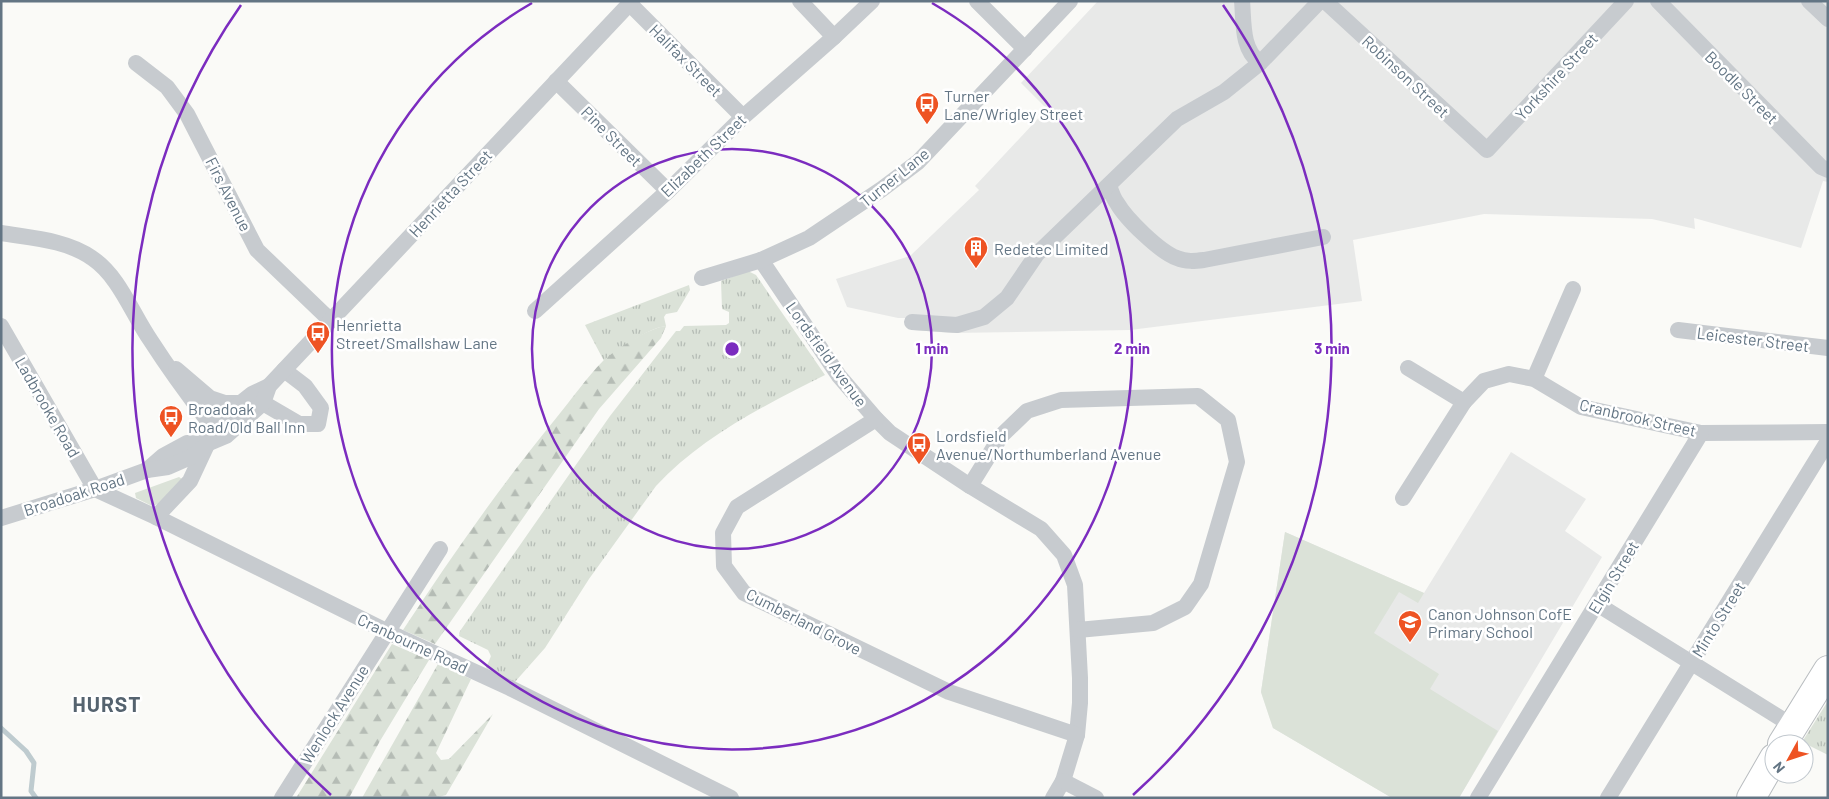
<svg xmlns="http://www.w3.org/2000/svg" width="1829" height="799" viewBox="0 0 1829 799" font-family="Barlow,sans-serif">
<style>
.built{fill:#e8e9e8}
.grass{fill:url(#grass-tufts)}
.forest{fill:url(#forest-firs)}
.garden{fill:#dbe2d8}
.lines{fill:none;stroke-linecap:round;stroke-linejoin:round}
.stream{stroke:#becbcf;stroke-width:5}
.trunk-casing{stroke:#b9bdc0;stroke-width:30}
.minor{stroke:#c7cbcf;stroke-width:16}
.trunk{stroke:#fff;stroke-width:28}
.ring{fill:none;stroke:#7b2cbf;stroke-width:2.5}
.labels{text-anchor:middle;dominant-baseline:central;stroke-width:5;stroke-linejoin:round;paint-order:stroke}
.street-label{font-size:16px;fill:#637584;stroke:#fff}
.poi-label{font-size:16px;fill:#637584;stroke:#fff;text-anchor:start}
.district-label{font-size:21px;font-weight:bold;letter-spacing:1px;fill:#55636f;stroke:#fff}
.centre{fill:#7b2cbf;stroke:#fff;stroke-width:2.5}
.ring-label{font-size:15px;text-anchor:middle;font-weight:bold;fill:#7b2cbf;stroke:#fff;stroke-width:5;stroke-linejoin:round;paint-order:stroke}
</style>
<defs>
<pattern id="grass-tufts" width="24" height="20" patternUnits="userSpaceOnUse" patternTransform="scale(1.25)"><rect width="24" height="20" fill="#dbe2d8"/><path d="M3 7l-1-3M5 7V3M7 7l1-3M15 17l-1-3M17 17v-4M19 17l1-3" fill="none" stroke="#b5bcb5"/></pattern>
<pattern id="forest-firs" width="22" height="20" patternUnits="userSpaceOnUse" patternTransform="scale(1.25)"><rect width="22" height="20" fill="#dbe2d8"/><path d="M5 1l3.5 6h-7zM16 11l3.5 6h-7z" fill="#b5bcb5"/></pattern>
</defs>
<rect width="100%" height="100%" fill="#fafaf7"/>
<g class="built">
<polygon points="1098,1 1828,1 1828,182 1823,181 1801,248 1694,218 1695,229 1652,219 1484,214 1353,240 1362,301 1130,330 952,333 913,330 907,318 898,318 847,307 836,279 910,256 979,190 975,186 1047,109 1021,83"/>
<polygon points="1511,452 1586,499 1565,531 1602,557 1459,798 1392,798 1273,728 1261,692 1285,532 1424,593"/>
</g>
<g class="grass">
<path d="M748,271L756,275L825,375C767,404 701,437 656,486L589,579L545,648L514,683L486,668L491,656L488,650L459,636L460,631L610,416L676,331H680L684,326L726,325L729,323V312L722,309L721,281Z"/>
<path d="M689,285L690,290L677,312L666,314L664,317L666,326C645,329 621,349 604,361L585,325Z"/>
<polygon points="1828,701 1828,755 1802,742"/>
</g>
<g class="forest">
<path d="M666,326L661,338L599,409L435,644L403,630C451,557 501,485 557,417C572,399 586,378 603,361C616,349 648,328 666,326Z"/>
<polygon points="392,644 429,660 380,741 349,798 296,798"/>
<polygon points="438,664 471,679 436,753 441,760 449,759 493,714 446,795 435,798 362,798"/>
</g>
<g class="garden">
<polygon points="179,477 182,479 158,504 152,506 136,498 135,493"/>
<polygon points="1285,532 1424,593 1418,603 1399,592 1374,633 1439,674 1430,689 1498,731 1459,798 1392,798 1273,728 1261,692"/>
</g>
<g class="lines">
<polyline class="stream" points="1,728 26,751 34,763 31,791 36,798"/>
<g class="trunk-casing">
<g id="trunk">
<polyline points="1782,744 1828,670"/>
<polyline points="1751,798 1774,758"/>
</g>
</g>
<g class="minor">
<polyline points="800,1 834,37"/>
<polyline points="977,1 1025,49"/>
<path d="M1242,1C1244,22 1241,49 1260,63L1320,1"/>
<polyline points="1325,1 1487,150 1626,1"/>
<polyline points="1658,1 1821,167 1828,170"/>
<polyline points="1809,1 1828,19"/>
<polyline points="630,4 743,117"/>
<polyline points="136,63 167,87 187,114 257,250 330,320"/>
<polyline points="556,81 668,191"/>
<path d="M1109,185C1111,191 1113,198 1117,203C1126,219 1160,252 1177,258C1186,262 1195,261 1204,260L1323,237"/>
<path d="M1,233C31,238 67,240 92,258C120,277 132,314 151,341C169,369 188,395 208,421L207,444"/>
<polyline points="761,260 839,376 876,419 890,433 970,486 1041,529 1064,555 1075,585 1080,678 1080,703 1077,735 1063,781 1053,798"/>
<polyline points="702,278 761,260 809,238 882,189 918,162 1070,1"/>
<polyline points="535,311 668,191 743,117 834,37 872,1"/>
<polyline points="912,322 957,325 984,317 1007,298 1037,254 1177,119 1224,92 1260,63"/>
<polyline points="1,326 95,489"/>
<polyline points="1678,330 1828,348"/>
<polyline points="1408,368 1464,402"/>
<polyline points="176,369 210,398 225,403 241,403"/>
<polyline points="1534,379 1573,289"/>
<polyline points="263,403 299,424 318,424 321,408 305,386 284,370"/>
<polyline points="876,419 737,507 723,533 724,566 744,593 949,692 1077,735"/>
<polyline points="147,470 163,456 187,443 207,444"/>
<polyline points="970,486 1001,436 1027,411 1061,400 1198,396 1228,420 1237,462 1201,584 1185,607 1153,623 1078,630"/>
<polyline points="95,489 156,517 386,631 510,688 731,798"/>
<polyline points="1403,498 1464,402 1484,381 1509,374 1534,379 1581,407 1701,433 1828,432"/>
<polyline points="156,517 190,481 218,421 252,394 269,386"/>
<polyline points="1,518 95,489 147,470 168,467 193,456 207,444 226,436 263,403 269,386 284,370 632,1"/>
<polyline points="1597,604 1793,726"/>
<polyline points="1063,781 1096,798"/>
<polyline points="282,798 440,549"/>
<polyline points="1478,798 1701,433"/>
<polyline points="1608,798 1828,441"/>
</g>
<use href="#trunk" class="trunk"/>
</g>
<g class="ring">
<circle cx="732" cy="349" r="200"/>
<path d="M932 3A400 400 0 1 1 532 3"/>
<path d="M331 795A600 600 0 0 1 241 5M1223 5A600 600 0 0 1 1133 795"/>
</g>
<defs>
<g id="bus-pin" transform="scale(1.25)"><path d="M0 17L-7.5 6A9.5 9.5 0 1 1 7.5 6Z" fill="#ee5323" stroke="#fff"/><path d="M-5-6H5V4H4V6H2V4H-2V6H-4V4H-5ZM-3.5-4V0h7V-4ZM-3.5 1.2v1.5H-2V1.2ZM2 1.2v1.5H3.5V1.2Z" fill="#fff"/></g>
<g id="building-pin" transform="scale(1.25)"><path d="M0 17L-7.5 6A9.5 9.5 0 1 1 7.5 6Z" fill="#ee5323" stroke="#fff"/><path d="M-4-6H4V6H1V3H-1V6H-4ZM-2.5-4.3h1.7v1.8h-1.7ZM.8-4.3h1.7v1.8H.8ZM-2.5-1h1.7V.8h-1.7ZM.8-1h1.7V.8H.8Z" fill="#fff"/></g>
<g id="school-pin" transform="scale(1.25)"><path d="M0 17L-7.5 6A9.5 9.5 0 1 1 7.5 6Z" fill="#ee5323" stroke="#fff"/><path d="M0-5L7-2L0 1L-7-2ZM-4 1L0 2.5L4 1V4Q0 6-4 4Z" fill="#fff"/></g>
</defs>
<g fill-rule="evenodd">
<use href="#bus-pin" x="927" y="104"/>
<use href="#building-pin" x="976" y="248"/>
<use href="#bus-pin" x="318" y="333"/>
<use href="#bus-pin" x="171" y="417"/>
<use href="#bus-pin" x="919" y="444"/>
<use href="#school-pin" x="1410" y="622"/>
</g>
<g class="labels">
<g class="street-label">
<text transform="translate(686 60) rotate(45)">Halifax Street</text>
<text transform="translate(1406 76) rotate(43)">Robinson Street</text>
<text transform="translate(1556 76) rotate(-47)">Yorkshire Street</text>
<text transform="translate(1742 87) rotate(45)">Boodle Street</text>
<text transform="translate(612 136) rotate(45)">Pine Street</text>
<text transform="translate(703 155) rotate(-44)">Elizabeth Street</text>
<text transform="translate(894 177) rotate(-39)">Turner Lane</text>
<text transform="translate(450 193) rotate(-47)">Henrietta Street</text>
<text transform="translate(229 194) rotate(63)">Firs Avenue</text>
<text transform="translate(1753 339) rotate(7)">Leicester Street</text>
<text transform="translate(827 354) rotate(54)">Lordsfield Avenue</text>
<text transform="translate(48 407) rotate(60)">Ladbrooke Road</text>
<text transform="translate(1638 417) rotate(13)">Cranbrook Street</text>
<text transform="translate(74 494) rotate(-18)">Broadoak Road</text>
<text transform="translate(1613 577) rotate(-59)">Elgin Street</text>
<text transform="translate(1718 619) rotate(-58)">Minto Street</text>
<text transform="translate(804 621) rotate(27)">Cumberland Grove</text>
<text transform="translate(413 643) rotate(25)">Cranbourne Road</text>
<text transform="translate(334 714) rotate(-58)">Wenlock Avenue</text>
</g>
<g class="poi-label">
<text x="944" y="95">Turner<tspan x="944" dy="18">Lane/Wrigley Street</tspan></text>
<text x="994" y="248">Redetec Limited</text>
<text x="336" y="324">Henrietta<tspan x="336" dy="18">Street/Smallshaw Lane</tspan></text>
<text x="188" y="408">Broadoak<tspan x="188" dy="18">Road/Old Ball Inn</tspan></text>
<text x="936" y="435">Lordsfield<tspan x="936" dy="18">Avenue/Northumberland Avenue</tspan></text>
<text x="1428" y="613">Canon Johnson CofE<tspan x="1428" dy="18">Primary School</tspan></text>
</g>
<g class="district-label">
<text x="107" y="703">HURST</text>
</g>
</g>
<circle cx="732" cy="349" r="8" class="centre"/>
<g class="ring-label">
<text x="932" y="354">1 min</text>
<text x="1132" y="354">2 min</text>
<text x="1332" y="354">3 min</text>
</g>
<rect width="1829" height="799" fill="none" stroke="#637584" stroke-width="5"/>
<g transform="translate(1789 759) rotate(230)"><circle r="24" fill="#ffffff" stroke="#c1c8ce"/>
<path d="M0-4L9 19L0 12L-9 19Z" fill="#ee5323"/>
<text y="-8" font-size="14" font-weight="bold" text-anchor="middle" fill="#637584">N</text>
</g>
</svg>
